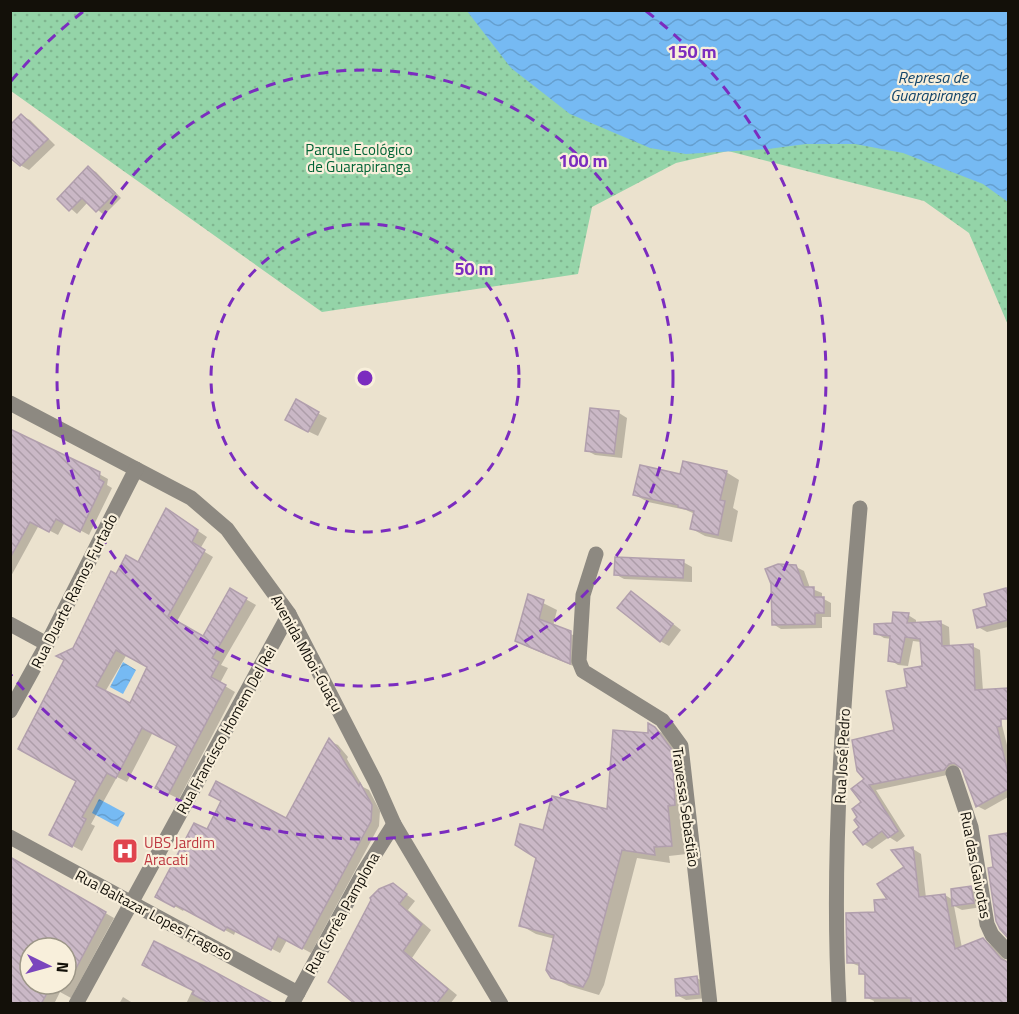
<svg xmlns="http://www.w3.org/2000/svg" width="1019" height="1014" viewBox="0 0 1019 1014" font-family="'Titillium Web',sans-serif">
<style>
.park{fill:url(#park-dots)}
.water{fill:url(#water-waves)}
.shadow{fill:#0003;fill-rule:evenodd}
.building{fill:url(#building-back-hatch);stroke:#b19fad;stroke-width:1.5;fill-rule:evenodd}
.lines{fill:none;stroke-linecap:round;stroke-linejoin:round}
.minor{stroke:#8d8981;stroke-width:15}
.ring{fill:none;stroke:#7b2cbf;stroke-width:3;stroke-dasharray:10 8}
.labels{text-anchor:middle;dominant-baseline:central;stroke-width:4.5;stroke-linejoin:round;paint-order:stroke}
.park-label{font-size:15px;fill:#026436;stroke:#f8efdb}
.street-label{font-size:15px;fill:#131009;stroke:#f8efdb}
.health-label{font-size:15px;fill:#be3a42;stroke:#f8efdb;text-anchor:start}
.water-label{font-size:16px;font-style:italic;fill:#12456a;stroke:#f8efdb}
.centre{fill:#7b2cbf;stroke:#f8efdb;stroke-width:3}
.ring-label{font-size:18px;text-anchor:middle;font-weight:bold;fill:#7b2cbf;stroke:#f8efdb;stroke-width:4.5;stroke-linejoin:round;paint-order:stroke}
</style>
<defs>
<pattern id="park-dots" width="8" height="8" patternUnits="userSpaceOnUse" patternTransform="scale(1.5)"><rect width="8" height="8" fill="#94d4a8"/><path d="M2 2h.1M6 6h.1" fill="none" stroke="#7fb58f" stroke-width="1.8" stroke-linecap="round"/></pattern>
<pattern id="water-waves" width="16" height="10" patternUnits="userSpaceOnUse" patternTransform="scale(1.5)"><rect width="16" height="10" fill="#76baf3"/><path d="M0 5q4-4 8 0t8 0" fill="none" stroke="#659fcf"/></pattern>
<pattern id="building-back-hatch" width="6" height="6" patternUnits="userSpaceOnUse" patternTransform="scale(1.5)"><rect width="6" height="6" fill="#cab8c6"/><path d="M-1 5l2 2M0 0l6 6M5-1l2 2" fill="none" stroke="#ad9da9"/></pattern>
</defs>
<rect width="100%" height="100%" fill="#ebe2ce"/>
<polygon class="park" points="11,11 1008,11 1008,325 969,233 924,201 728,151 676,163 592,207 578,274 322,312 11,91"/>
<g class="water">
<polygon points="467,11 1008,11 1008,202 983,184 903,153 855,144 806,144 768,149 686,154 650,148 570,114 511,68"/>
<polygon points="123,662 136,670 123,694 110,687"/>
<polygon points="99,799 125,813 118,827 92,813"/>
</g>
<g class="shadow">
<polygon points="22,116 30,120 55,145 29,170 20,165"/>
<polygon points="89,168 96,172 121,198 104,215 88,202 77,214 60,199"/>
<polygon points="296,402 327,418 318,436 295,425"/>
<polygon points="619,413 627,418 622,458 595,455 586,450"/>
<polygon points="11,431 99,474 108,479 107,485 112,488 89,535 65,522 58,535 39,525 10,578"/>
<polygon points="726,472 739,480 733,508 738,511 732,542 705,536 692,529 695,514 686,510 648,502 635,495 681,476"/>
<path d="M176,516L207,537L200,549L213,557L176,623L203,638L230,590L256,605L221,665L228,668L220,683L235,692L179,799L167,793L178,746L153,732L127,782L117,777L91,824L95,826L82,851L51,834L78,780L74,649L117,576L139,564ZM127,654L149,666L130,705L105,692Z"/>
<polygon points="683,562 692,567 692,582 624,579 615,574"/>
<polygon points="796,567 804,571 810,588 822,593 822,598 831,603 831,617 822,617 822,628 781,629 773,624"/>
<polygon points="1006,590 1008,591 1008,627 987,632 978,627 989,608"/>
<polygon points="529,596 557,610 553,626 584,640 583,670 530,648 516,641"/>
<polygon points="640,598 681,630 669,646 660,641"/>
<polygon points="908,615 916,620 916,624 941,623 949,627 950,647 972,646 980,650 983,691 1008,689 1008,713 996,701 1008,749 1008,797 985,810 977,806 962,767 959,767 952,774 876,790 905,836 897,842 889,837 872,849 864,844 861,827 866,780 896,731 923,667 921,642 913,641 908,666 898,665 890,660 892,639 884,638 876,633"/>
<polygon points="649,725 671,738 687,760 687,854 669,856 670,863 637,858 604,985 599,995 569,986 552,977 555,939 536,934 520,925 544,832 608,811 650,735"/>
<polygon points="329,741 338,745 348,757 347,759 363,787 369,790 380,811 379,826 311,953 287,940 280,953 236,930 234,935 185,908 183,911 157,896 208,831 286,820"/>
<polygon points="1008,835 1008,937 1001,929 991,837"/>
<polygon points="913,849 921,854 926,898 945,895 953,900 971,888 979,893 982,907 962,910 954,906 962,948 983,940 991,945 1008,963 1008,1004 873,1004 874,1001 866,997 867,976 861,973 861,967 849,962 877,914 890,901"/>
<path d="M10,858L114,918L71,998L60,992L54,1004H10ZM30,948H66V984H30Z"/>
<polygon points="393,884 415,901 408,910 431,930 412,958 457,995 450,1004 356,1004"/>
<polygon points="697,978 705,983 707,998 686,1000 677,995"/>
<polygon points="193,989 271,1004 186,1004"/>
<polygon points="123,997 131,1002 134,1004 119,1004"/>
</g>
<g class="building">
<polygon points="21,114 48,139 20,166 10,158 10,125"/>
<polygon points="88,166 115,193 96,212 82,198 69,211 57,199"/>
<polygon points="296,399 319,412 308,432 285,420"/>
<polygon points="590,408 619,411 614,454 585,451"/>
<polygon points="10,429 100,472 99,479 104,482 80,532 56,519 49,532 30,522 10,558"/>
<polygon points="683,461 727,471 720,500 725,501 718,535 690,529 694,511 678,507 678,505 633,495 640,465 680,474"/>
<path d="M166,508L198,530L192,542L205,550L168,616L203,636L230,588L247,598L212,658L219,662L211,677L226,685L168,795L155,788L177,746L142,728L116,778L107,773L82,817L86,819L72,847L49,835L76,781L18,749L64,660L56,656L73,648L111,571L116,574L126,555L138,562ZM116,650L147,667L130,703L96,686Z"/>
<polygon points="615,557 684,560 683,578 614,575"/>
<polygon points="778,564 796,565 804,587 814,587 814,597 824,597 824,613 815,613 815,624 772,625 771,584 765,569"/>
<polygon points="1006,588 1008,597 1008,620 977,628 973,610 987,606 984,594"/>
<polygon points="631,591 673,624 660,642 617,608"/>
<polygon points="528,594 544,600 539,619 571,631 570,664 515,641"/>
<polygon points="893,612 909,613 907,623 941,621 942,646 973,644 975,690 1008,688 1008,719 1001,719 1001,726 997,727 1008,773 1008,789 976,807 962,769 954,763 949,764 944,770 869,785 898,831 888,838 882,831 863,845 853,832 859,827 854,820 857,817 852,809 861,802 851,789 864,779 857,771 852,740 894,730 886,691 907,687 904,669 922,666 920,639 905,637 900,663 888,661 890,636 874,634 874,624 892,623"/>
<polygon points="648,723 655,727 672,750 675,805 668,806 672,846 654,847 655,855 622,850 589,976 583,987 551,978 546,970 554,935 519,926 536,858 515,845 520,824 543,830 552,796 607,809 613,730 648,733"/>
<polygon points="329,738 340,751 339,753 359,786 360,783 372,805 371,821 302,949 278,936 271,950 227,927 224,931 176,905 174,907 155,897 194,823 207,829 221,801 209,795 216,781 286,818"/>
<polygon points="1008,833 1008,938 1000,929 996,921 988,868 993,867 989,836"/>
<polygon points="913,847 919,897 945,894 955,949 983,938 1001,959 1008,962 1008,1004 911,1004 911,998 865,998 865,974 859,974 859,963 847,963 846,913 875,912 874,900 887,899 877,884 904,867 891,850"/>
<polygon points="10,857 106,912 66,987 66,948 30,948 30,959 22,973 30,978 30,984 52,984 41,1004 10,1004"/>
<polygon points="393,883 407,894 399,904 422,924 403,951 448,989 436,1004 355,1004 328,982 371,900 370,898 379,889"/>
<polygon points="971,886 974,903 952,906 951,889"/>
<polygon points="154,941 204,966 274,1004 211,1004 192,994 194,991 142,965"/>
<polygon points="697,976 699,994 676,996 675,979"/>
</g>
<g class="lines">
<g class="minor">
<polyline points="10,403 191,498 227,529 289,614 375,781 394,824 501,1004"/>
<polyline points="596,554 583,595 579,661 583,671 662,720 681,746 710,1004"/>
<polyline points="10,624 47,644"/>
<polyline points="10,711 47,644 136,469"/>
<polyline points="953,773 971,827 987,924 992,935 1008,952"/>
<polyline points="10,837 298,993"/>
<polyline points="76,1004 289,614"/>
<polyline points="292,1004 363,873 394,824"/>
<path d="M839,1004C830,839 846,672 860,508"/>
</g>
</g>
<g class="ring">
<circle cx="365" cy="378" r="154"/>
<circle cx="365" cy="378" r="308"/>
<path d="M11 81A462 462 0 0 1 84 11M646 11A462 462 0 1 1 11 675"/>
</g>
<defs>
<g id="hospital-square" transform="scale(1.35)"><rect x="-9" y="-9" width="18" height="18" rx="4" fill="#e0444e" stroke="#f8efdb"/><path d="M-5-5h3v3.5h4V-5h3V5h-3V1.5h-4V5h-3Z" fill="#fff"/></g>
</defs>
<g fill-rule="evenodd">
<use href="#hospital-square" x="125" y="851"/>
</g>
<g class="labels">
<g class="park-label">
<text x="359" y="149">Parque Ecológico<tspan x="359" dy="17">de Guarapiranga</tspan></text>
</g>
<g class="street-label">
<text transform="translate(74 591) rotate(-63)">Rua Duarte Ramos Furtado</text>
<text transform="translate(307 653) rotate(61)">Avenida Mboi-Guaçu</text>
<text transform="translate(226 730) rotate(-61)">Rua Francisco Homem Del Rei</text>
<text transform="translate(842 756) rotate(-87)">Rua José Pedro</text>
<text transform="translate(686 807) rotate(82)">Travessa Sebastião</text>
<text transform="translate(976 865) rotate(79)">Rua das Gaivotas</text>
<text transform="translate(342 913) rotate(-61)">Rua Corrêa Pamplona</text>
<text transform="translate(154 915) rotate(28)">Rua Baltazar Lopes Fragoso</text>
</g>
<g class="health-label">
<text x="144" y="842">UBS Jardim<tspan x="144" dy="17">Aracati</tspan></text>
</g>
<g class="water-label">
<text x="933" y="77">Represa de<tspan x="933" dy="18">Guarapiranga</tspan></text>
</g>
</g>
<circle cx="365" cy="378" r="9" class="centre"/>
<g class="ring-label">
<text x="692" y="58">150 m</text>
<text x="583" y="167">100 m</text>
<text x="474" y="275">50 m</text>
</g>
<rect width="1019" height="1014" fill="none" stroke="#131009" stroke-width="24"/>
<g transform="translate(48 966) rotate(95)"><circle r="28" fill="#f8efdb" stroke="#9c9687" stroke-width="1.5"/>
<path d="M0-4.5L10 22L0 15L-10 22Z" fill="#7a45bd"/>
<text y="-9" font-size="16" font-weight="bold" text-anchor="middle" fill="#131009">N</text>
</g>
</svg>
